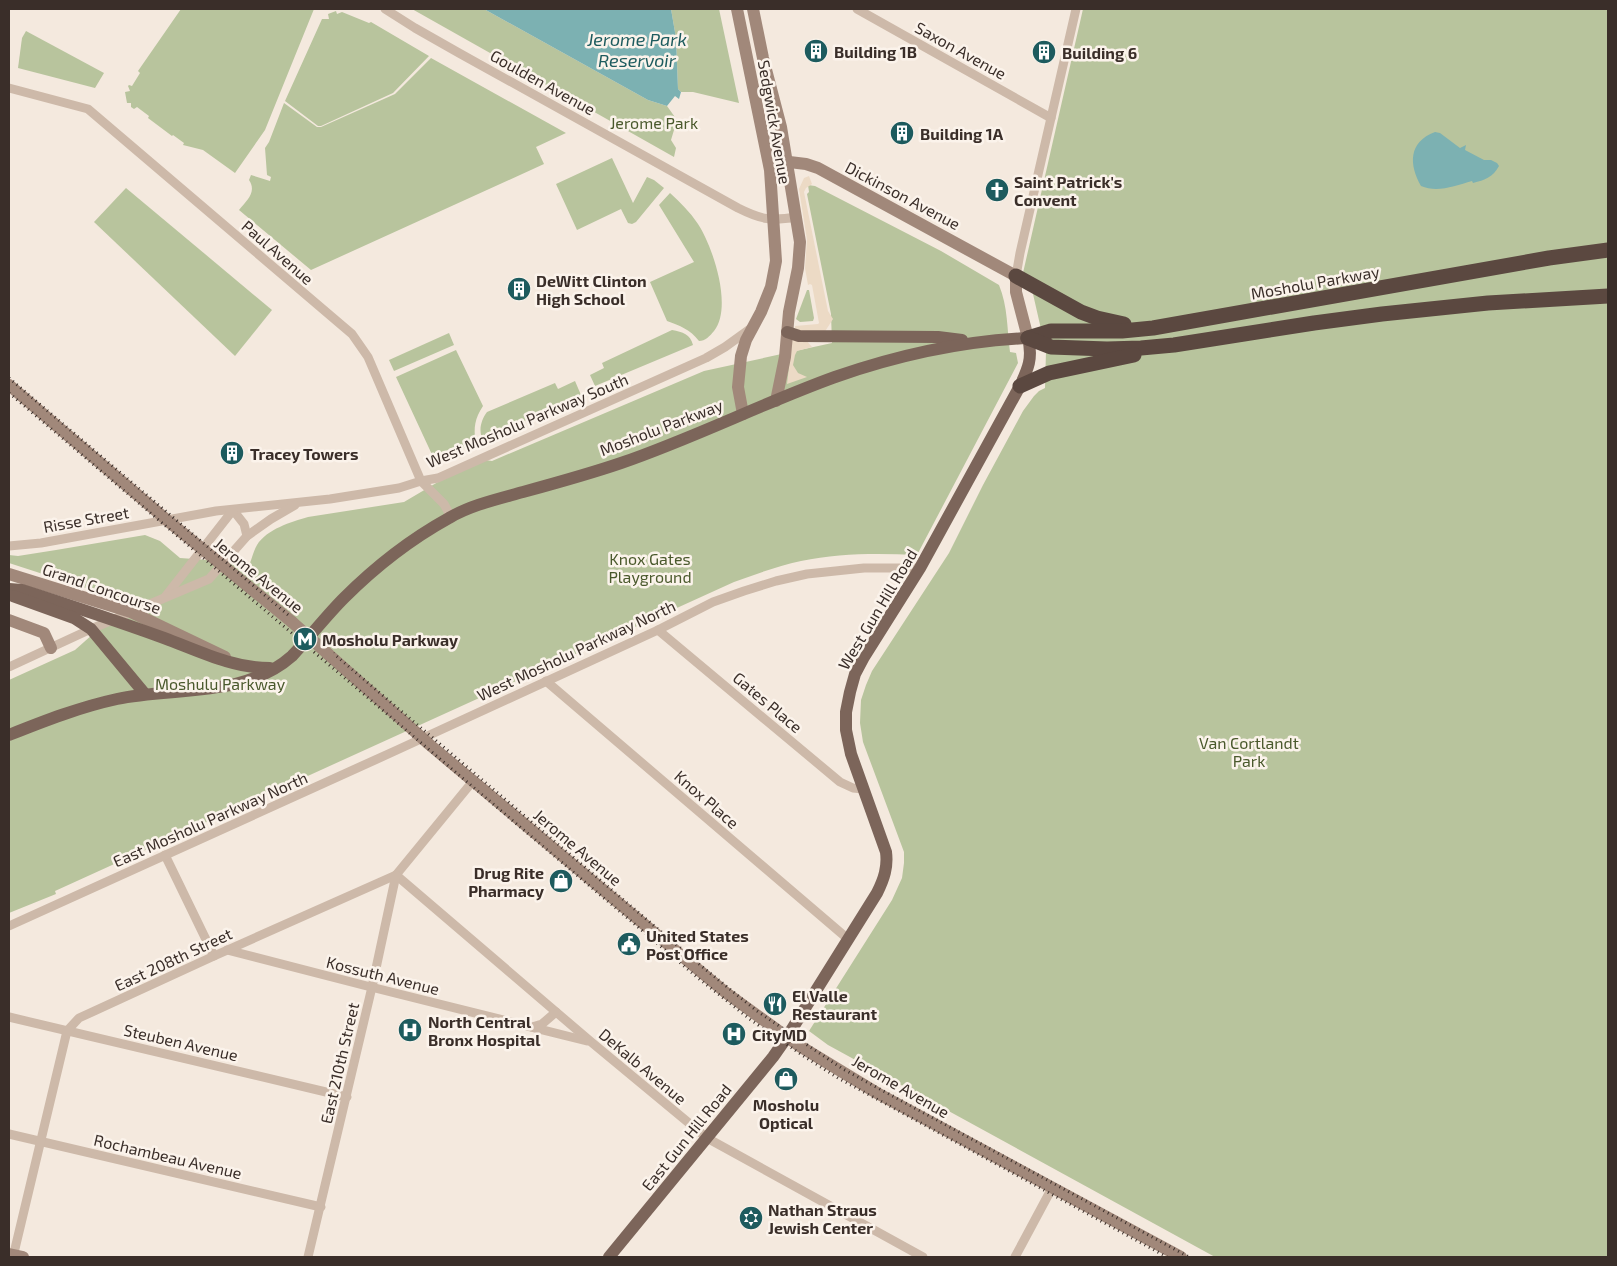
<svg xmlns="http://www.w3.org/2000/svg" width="1617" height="1266" viewBox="0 0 1617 1266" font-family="'Exo 2',sans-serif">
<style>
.green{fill:#b8c49d}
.plaza{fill:#ecdac5}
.water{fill:#7cb1b2}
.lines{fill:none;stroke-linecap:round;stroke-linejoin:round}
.street{stroke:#cdb9a9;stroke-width:9}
.secondary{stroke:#a1887a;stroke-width:12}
.primary{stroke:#7c655a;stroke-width:12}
.highway{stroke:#5b4840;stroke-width:15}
.rail{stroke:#3a2e29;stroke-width:3;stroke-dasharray:1 4;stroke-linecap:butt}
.secondary-bridge{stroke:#a1887a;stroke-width:12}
.labels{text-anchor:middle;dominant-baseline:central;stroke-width:5;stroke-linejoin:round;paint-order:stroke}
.street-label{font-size:16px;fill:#3a2e29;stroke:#fbf3eb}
.poi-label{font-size:16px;font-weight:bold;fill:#3a2e29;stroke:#fbf3eb;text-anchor:start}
.park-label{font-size:16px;fill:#4a592c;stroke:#fbf3eb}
.water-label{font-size:18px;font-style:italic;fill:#1d5b5e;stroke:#fbf3eb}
</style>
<rect width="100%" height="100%" fill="#f4e9de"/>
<g class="green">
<polygon points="181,9 314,9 265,130 235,173 203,150 183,145 184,143 173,135 172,136 148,118 149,116 137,107 134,109 131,107 131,103 127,103 125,92 130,91 128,86 129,85 132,86 140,73 138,71"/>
<polygon points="412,9 484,9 648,100 667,106 677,120 671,140 676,148 674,157"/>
<polygon points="671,9 719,9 739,103 693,92 681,92 678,89 676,38"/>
<polygon points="1083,9 1608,9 1608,1257 1215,1257 828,1045 809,1031 892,900 902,878 904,863 904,852 863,742 860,723 861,700 866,685 872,671 949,553 983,485 1023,411 1034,396 1039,391 1045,388 1046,351 1033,294 1023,273"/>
<polygon points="336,11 337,14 342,12 369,23 371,22 429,56 393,93 321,126 318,126 285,101 322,19 329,19 328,14"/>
<polygon points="26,31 104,73 95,88 18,68 22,38"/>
<path d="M431,58L566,133L536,147L544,164L311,270L239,210C247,200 257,192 249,180L251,175L270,181L271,177L267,175L265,148L269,142L284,103L317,127H321L395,94Z"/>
<polygon points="612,158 633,203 647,177 654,180 664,188 636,222 632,224 628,223 621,209 577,230 556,184"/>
<path d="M808,185L815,186L941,251L999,285C1008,307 1007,329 1010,352L1016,353L1018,363L917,555C878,553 839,553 801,561C778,566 756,574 734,582L55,891L56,894L9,913V680L75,650L129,602L9,563V555L18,556L56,550L145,535L160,541L180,558L250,563C252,558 254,550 257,545C267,529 291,522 308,517L404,502L443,479L485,460L492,461L704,371L832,343L831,314L807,194L809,192Z"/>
<polygon points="126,188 272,310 235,356 94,222"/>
<path d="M670,193C680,202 690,212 698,224C713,247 733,307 714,331C710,336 705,341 699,341C690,329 680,326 667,321L650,282L694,262L659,205Z"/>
<polygon points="807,290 809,290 814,318 813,321 800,322 796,319"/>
<path d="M672,330C683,332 690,334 693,345L595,386L590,375L604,368L602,363Z"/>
<polygon points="449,333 454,345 394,371 389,360"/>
<path d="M456,350L483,406C475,418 473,428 476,443L435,461L396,377Z"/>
<path d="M575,381L581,395L483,440C478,431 481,420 487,412L555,383L558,389Z"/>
</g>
<g class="plaza">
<polygon points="809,176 812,184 806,188 804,192 828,311 833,319 824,333 801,332 795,328 795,326 818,324 819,323 812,285 810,284 808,285 805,268 807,240 799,189 804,178"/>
<polygon points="805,339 812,347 797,351 795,355 793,365 798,373 807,377 787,384 792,340"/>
</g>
<g class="water">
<polygon points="484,9 671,9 676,38 678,89 681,92 679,99 675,96 667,106 648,100"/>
<path d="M1435,132L1440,133L1460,148L1466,145L1465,150L1484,160H1491L1497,163L1499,166C1493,177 1485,180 1473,183L1472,181C1455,186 1437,193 1421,186C1409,165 1408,142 1435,132Z"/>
</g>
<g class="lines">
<g class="street">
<path d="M385,9L415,28L459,53L738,208C762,220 771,221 797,217"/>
<polyline points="857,9 1051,118"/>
<polyline points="9,88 88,109 352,334 368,357 421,481 444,504 451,517"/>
<polyline points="1016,276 1020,253 1076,9"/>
<polyline points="233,510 244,524 247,536"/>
<polyline points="9,546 41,543 216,511 330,499 399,488 421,481 438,478 706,358 725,347 750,329"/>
<polyline points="165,597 233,510"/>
<polyline points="658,630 840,782 853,788 863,789"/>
<polyline points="9,667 91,629 209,579 247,536 271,519 295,505"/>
<polyline points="546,681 848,939"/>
<polyline points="165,855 214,956"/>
<polyline points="396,875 590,1041 707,1138 923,1257"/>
<polyline points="9,926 397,750 658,630 713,602 744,591 776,581 807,574 864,568 920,568"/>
<polyline points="227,950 363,985 587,1041"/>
<polyline points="9,1017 347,1097"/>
<polyline points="532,1027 542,1024 556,1012"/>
<polyline points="9,1134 321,1207"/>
<polyline points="13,1257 67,1031 79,1018 214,956 396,875 473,781"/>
<polyline points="308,1257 372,987 396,875"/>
<polyline points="1015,1257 1052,1188"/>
</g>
<g class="secondary">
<polyline points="737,9 770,170 776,261 771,287 761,312 746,340 741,356 738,387 743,414"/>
<polyline points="753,9 763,58 781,127 800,242 798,268 789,312 785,357 776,401"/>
<polyline points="781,161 806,164 818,168 1016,276 1016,292 1028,338"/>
<polyline points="9,385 168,521 292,622"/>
<polyline points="9,574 131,612 225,657"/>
<polyline points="9,620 44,633 51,648"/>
<polyline points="328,654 430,745 725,992 798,1045 877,1093 1181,1257"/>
<polyline points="9,1254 23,1257"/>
</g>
<g class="primary">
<polyline points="787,332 799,336 938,337 962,340"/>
<path d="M9,589L22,590C69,605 117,621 164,638C199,651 232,668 270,668"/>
<polyline points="13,596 74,618 91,629 145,694"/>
<path d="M9,735C44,721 80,707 117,699C174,687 245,698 292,656C310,637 326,616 344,598C375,567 411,539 449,518C471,505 498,499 523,492C556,483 589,474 621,463C694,438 763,403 835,377C898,355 962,341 1028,338C1033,358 1028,369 1020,386L920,568L864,657L855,674L850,692L846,712V730L851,754L886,852C888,867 884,879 877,893L787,1037L773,1057L609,1257"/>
</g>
<g class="highway">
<polyline points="1016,276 1081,312 1097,318 1124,324"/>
<polyline points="1028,338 1051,331 1122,331 1153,328 1549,258 1608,250"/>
<polyline points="1028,338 1051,347 1107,349 1141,348 1174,345 1314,323 1382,314 1488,303 1608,296"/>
<polyline points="1020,386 1049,373 1134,355"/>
</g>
<g class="rail">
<polyline points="9,378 705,969 757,1011 843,1069 1189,1257"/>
<polyline points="9,393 698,978 751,1020 802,1055 838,1078 1167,1257"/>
</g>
<polyline class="secondary-bridge" points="292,622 328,654"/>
</g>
<defs>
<g id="building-disc" transform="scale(1.25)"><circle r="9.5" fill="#1d5b5e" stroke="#fbf3eb"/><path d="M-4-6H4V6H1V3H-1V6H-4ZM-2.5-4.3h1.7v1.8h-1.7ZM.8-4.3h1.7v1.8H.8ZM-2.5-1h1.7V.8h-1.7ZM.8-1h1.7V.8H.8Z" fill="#fff"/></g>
<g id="church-disc" transform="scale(1.25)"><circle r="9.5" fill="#1d5b5e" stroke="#fbf3eb"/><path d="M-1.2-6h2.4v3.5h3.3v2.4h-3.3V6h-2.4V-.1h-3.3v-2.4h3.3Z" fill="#fff"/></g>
<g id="metro-disc" transform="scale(1.25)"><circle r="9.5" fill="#1d5b5e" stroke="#fbf3eb"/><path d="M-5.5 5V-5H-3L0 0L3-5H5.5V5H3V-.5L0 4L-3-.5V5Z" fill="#fff"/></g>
<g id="shop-disc" transform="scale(1.25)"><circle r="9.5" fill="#1d5b5e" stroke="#fbf3eb"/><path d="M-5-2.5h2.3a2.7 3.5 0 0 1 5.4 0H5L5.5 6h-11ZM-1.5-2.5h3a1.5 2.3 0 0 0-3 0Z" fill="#fff"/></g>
<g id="civic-disc" transform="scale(1.25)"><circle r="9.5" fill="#1d5b5e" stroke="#fbf3eb"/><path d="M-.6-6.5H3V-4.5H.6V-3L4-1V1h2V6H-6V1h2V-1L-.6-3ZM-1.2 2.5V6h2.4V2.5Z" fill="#fff"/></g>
<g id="restaurant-disc" transform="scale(1.25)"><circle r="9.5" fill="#1d5b5e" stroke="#fbf3eb"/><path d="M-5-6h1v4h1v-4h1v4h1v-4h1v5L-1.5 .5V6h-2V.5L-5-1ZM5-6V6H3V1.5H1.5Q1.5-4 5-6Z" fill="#fff"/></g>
<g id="hospital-disc" transform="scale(1.25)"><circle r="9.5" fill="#1d5b5e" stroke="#fbf3eb"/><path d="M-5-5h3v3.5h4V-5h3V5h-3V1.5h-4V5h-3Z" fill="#fff"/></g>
<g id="synagogue-disc" transform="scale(1.25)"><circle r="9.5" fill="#1d5b5e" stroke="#fbf3eb"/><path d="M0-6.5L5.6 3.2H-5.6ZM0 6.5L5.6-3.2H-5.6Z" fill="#fff"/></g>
</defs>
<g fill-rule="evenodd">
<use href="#building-disc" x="816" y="51"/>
<use href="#building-disc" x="1044" y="52"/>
<use href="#building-disc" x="902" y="133"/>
<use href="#church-disc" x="997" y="190"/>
<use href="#building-disc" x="519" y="289"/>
<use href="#building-disc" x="232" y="453"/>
<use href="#metro-disc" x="305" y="639"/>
<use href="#shop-disc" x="561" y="881"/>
<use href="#civic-disc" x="629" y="944"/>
<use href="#restaurant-disc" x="775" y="1004"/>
<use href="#hospital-disc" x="410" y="1030"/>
<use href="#hospital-disc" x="734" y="1034"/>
<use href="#shop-disc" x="786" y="1079"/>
<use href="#synagogue-disc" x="751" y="1218"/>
</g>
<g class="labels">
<g class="street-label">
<text transform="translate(961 50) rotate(29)">Saxon Avenue</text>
<text transform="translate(543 82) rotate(29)">Goulden Avenue</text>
<text transform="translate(775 122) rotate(80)">Sedgwick Avenue</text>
<text transform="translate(903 195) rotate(28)">Dickinson Avenue</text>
<text transform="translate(278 252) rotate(41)">Paul Avenue</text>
<text transform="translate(1315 282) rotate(-10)">Mosholu Parkway</text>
<text transform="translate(527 420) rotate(-23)">West Mosholu Parkway South</text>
<text transform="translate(661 427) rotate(-21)">Mosholu Parkway</text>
<text transform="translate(86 519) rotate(-10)">Risse Street</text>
<text transform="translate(259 575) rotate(39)">Jerome Avenue</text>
<text transform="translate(102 588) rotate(19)">Grand Concourse</text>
<text transform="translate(877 609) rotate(-59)">West Gun Hill Road</text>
<text transform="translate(576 650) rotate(-25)">West Mosholu Parkway North</text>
<text transform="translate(768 702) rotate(40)">Gates Place</text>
<text transform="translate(707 799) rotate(41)">Knox Place</text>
<text transform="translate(210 819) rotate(-24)">East Mosholu Parkway North</text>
<text transform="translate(578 847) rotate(40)">Jerome Avenue</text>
<text transform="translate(173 959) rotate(-25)">East 208th Street</text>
<text transform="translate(383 975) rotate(14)">Kossuth Avenue</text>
<text transform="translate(181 1042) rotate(13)">Steuben Avenue</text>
<text transform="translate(339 1063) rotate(-77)">East 210th Street</text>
<text transform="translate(643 1066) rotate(40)">DeKalb Avenue</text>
<text transform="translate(901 1086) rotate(30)">Jerome Avenue</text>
<text transform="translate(686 1137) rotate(-51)">East Gun Hill Road</text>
<text transform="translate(168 1156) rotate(13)">Rochambeau Avenue</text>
</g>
<g class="poi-label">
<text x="834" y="51">Building 1B</text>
<text x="1062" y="52">Building 6</text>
<text x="920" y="133">Building 1A</text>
<text x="1014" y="181">Saint Patrick's<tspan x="1014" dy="18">Convent</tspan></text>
<text x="536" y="280">DeWitt Clinton<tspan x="536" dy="18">High School</tspan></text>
<text x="250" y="453">Tracey Towers</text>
<text x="322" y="639">Mosholu Parkway</text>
<text x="544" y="872" text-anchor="end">Drug Rite<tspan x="544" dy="18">Pharmacy</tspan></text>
<text x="646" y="935">United States<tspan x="646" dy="18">Post Office</tspan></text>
<text x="792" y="995">El Valle<tspan x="792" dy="18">Restaurant</tspan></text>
<text x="428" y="1021">North Central<tspan x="428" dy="18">Bronx Hospital</tspan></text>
<text x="752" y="1034">CityMD</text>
<text x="786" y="1104" text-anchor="middle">Mosholu<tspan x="786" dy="18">Optical</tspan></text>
<text x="768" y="1209">Nathan Straus<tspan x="768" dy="18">Jewish Center</tspan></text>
</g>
<g class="park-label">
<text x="654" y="122">Jerome Park</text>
<text x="650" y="558">Knox Gates<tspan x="650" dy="18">Playground</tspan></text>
<text x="220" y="683">Moshulu Parkway</text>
<text x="1249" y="742">Van Cortlandt<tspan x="1249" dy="18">Park</tspan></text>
</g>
<g class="water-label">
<text x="637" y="39">Jerome Park<tspan x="637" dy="21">Reservoir</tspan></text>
</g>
</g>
<rect width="1617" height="1266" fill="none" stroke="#3a2e29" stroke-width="20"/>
</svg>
